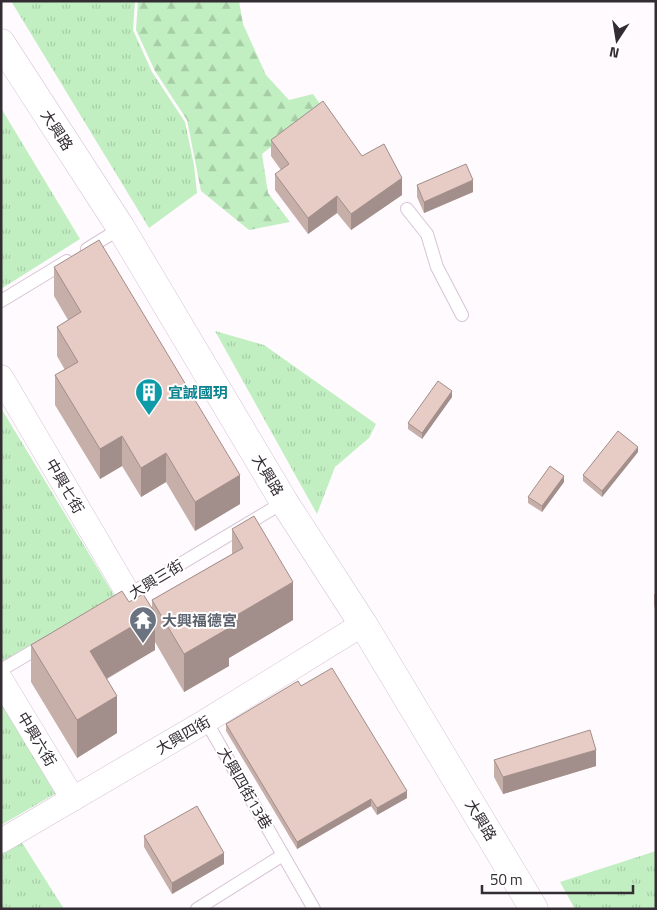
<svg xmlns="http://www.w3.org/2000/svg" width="657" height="910" viewBox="0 0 657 910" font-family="'Titillium Web','Noto Sans TC',sans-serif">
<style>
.grass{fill:url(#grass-tufts)}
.forest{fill:url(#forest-firs)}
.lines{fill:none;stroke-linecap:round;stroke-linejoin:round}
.lane-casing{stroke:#d7c4d6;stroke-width:14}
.street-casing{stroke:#d7c4d6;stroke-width:25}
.secondary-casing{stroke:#d7c4d6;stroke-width:29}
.lane{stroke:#fff;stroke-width:12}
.street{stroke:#fff;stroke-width:24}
.secondary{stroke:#fff;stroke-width:28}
.wall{fill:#c7afa9}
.shaded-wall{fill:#a28e8a}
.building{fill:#e7cbc5;stroke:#a28e8a}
.labels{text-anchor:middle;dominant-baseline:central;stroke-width:4;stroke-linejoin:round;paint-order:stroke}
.street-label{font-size:15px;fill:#332c33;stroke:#fff}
.culture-label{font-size:15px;font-weight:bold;fill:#0d838f;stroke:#fff;text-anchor:start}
.worship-label{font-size:15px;font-weight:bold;fill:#5b616d;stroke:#fff;text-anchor:start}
</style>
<defs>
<pattern id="grass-tufts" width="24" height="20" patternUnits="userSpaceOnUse" patternTransform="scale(1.25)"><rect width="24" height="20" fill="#c2efc1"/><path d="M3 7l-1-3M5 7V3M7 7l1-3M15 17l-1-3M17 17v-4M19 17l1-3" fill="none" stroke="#a7cda6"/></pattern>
<pattern id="forest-firs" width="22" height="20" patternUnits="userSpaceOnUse" patternTransform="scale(1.25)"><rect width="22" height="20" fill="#c2efc1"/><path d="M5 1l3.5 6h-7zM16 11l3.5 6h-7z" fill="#a7cda6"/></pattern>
</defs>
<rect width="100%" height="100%" fill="#fefafd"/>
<g class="grass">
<polygon points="11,1 135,1 133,30 152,72 185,122 194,165 197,193 149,228"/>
<polygon points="1,108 80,239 1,289"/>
<polygon points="215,331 264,345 376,424 369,438 335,467 317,514"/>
<polygon points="1,408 114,595 1,666"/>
<polygon points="1,699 60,791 1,825"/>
<polygon points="21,841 64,909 1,909 1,852"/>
<polygon points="656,851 656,909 575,909 560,882"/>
</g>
<polygon class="forest" points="138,1 239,1 243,24 266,75 289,100 313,94 322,107 262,154 268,193 290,222 249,230 201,191 187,120 155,71 136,30"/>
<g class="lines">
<g class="lane-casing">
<g id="lane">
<polyline points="407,209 427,234 437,267 462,315"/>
<polyline points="87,249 121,228"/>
<polyline points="1,301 67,261"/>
<polyline points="125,597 284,502"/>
<polyline points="1,670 45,644"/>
<polyline points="206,721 314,909"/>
<polyline points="197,909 283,855"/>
</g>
</g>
<g class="street-casing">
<g id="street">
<polyline points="1,377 129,595"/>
<polyline points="1,680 73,799"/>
<polyline points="1,841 206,721 363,624"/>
</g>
</g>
<g class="secondary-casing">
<polyline id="secondary" points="1,43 121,228 284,502 363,624 534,909"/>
</g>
<use href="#lane" class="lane"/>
<use href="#street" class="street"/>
<use href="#secondary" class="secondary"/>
</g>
<g class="wall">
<polygon points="271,140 362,156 402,195 351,230 337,213 308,234 275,190 275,174 281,170 271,156"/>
<polygon points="417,185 473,192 424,213 417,197"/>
<polygon points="54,267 240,504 195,531 166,482 141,497 122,466 100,479 55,405 55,375 65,370 57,356 57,327 68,320 54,296"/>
<polygon points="452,397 422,439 408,429 408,423"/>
<polygon points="638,452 602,497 583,481 583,475"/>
<polygon points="564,482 542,512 528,503 528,497"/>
<polygon points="232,529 293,620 229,658 229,666 184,692 155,642 155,650 107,679 117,733 77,758 31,682 31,645 129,602 152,609 152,600 232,554"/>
<polygon points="654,594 656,594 656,612 654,605"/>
<polygon points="301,686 407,798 377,815 371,806 297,849 226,731 226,724"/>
<polygon points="494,760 596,766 503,794 494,777"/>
<polygon points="144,836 224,864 172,894 144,847"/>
</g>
<g class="shaded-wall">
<polygon points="402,178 402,195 351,230 351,214"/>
<polygon points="473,180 473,192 424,213 424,202"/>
<polygon points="337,196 337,213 308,234 308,218"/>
<polygon points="452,391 452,397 422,439 422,433"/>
<polygon points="122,436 122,466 100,479 100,449"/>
<polygon points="638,447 638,452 602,497 602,491"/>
<polygon points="166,453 166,482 141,497 141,468"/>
<polygon points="240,475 240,504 195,531 195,502"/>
<polygon points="564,476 564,482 542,512 542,506"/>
<polygon points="293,582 293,620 229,658 229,666 184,692 184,654 225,622"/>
<polygon points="155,613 155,650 90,688 90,651"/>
<polygon points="117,696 117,733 77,758 77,720"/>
<polygon points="596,750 596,766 503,794 503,777"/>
<polygon points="407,791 407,798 377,815 377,808"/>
<polygon points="371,799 371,806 297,849 297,842"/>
<polygon points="224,853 224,864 172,894 172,883"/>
</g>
<g class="building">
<polygon points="323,101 362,156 384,144 402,178 351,214 337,196 308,218 275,174 289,164 271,140"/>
<polygon points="466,164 473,180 424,202 417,185"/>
<polygon points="99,240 240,475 195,502 166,453 141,468 122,436 100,449 55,375 78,362 57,327 81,312 54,267"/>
<polygon points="438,381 452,391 422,433 408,423"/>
<polygon points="618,431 638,447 602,491 583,475"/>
<polygon points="550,466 564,476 542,506 528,497"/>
<polygon points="254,516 293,582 225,622 229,628 184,654 152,600 243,548 232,529"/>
<polygon points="122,591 129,602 143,594 155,613 90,651 117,696 77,720 31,645"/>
<polygon points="332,668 407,791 377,808 371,799 297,842 226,724 298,681 301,686"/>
<polygon points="590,730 596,750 503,777 494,760"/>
<polygon points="197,806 224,853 172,883 144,836"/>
</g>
<defs>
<g id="building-pin" transform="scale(1.4375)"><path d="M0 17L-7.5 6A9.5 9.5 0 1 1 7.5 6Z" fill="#0f9aa8" stroke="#fff"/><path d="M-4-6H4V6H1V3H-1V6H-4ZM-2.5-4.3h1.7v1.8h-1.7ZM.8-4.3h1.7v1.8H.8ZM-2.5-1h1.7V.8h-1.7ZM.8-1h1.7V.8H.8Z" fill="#fff"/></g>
<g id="temple-pin" transform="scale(1.4375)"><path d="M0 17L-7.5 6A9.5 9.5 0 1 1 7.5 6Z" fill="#6b7280" stroke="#fff"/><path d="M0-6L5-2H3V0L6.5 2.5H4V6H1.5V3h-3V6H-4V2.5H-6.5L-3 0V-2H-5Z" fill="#fff"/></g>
</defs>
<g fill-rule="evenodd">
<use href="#building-pin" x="149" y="392"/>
<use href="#temple-pin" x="143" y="620"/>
</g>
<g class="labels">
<g class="street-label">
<text transform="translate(57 130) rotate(57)">大興路</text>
<text transform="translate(268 475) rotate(59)">大興路</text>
<text transform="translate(65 486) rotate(60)">中興七街</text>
<text transform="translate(156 579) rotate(-31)">大興三街</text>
<text transform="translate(183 735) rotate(-30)">大興四街</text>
<text transform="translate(37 739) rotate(59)">中興六街</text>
<text transform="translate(245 788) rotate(60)">大興四街13巷</text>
<text transform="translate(481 820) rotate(59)">大興路</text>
</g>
<g class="culture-label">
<text x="168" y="392">宜誠國玥</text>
</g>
<g class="worship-label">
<text x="162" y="620">大興福德宮</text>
</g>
</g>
<rect width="657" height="910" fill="none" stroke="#332c33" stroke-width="5"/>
<g transform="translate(617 40) rotate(192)" stroke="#ffffff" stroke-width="4" paint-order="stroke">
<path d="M0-4L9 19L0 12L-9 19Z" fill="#332c33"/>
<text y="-8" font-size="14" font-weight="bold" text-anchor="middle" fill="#332c33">N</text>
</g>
<path d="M482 885v8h151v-8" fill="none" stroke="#332c33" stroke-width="2.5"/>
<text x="490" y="885" font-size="15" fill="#332c33" stroke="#ffffff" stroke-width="4" paint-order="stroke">50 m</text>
</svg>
